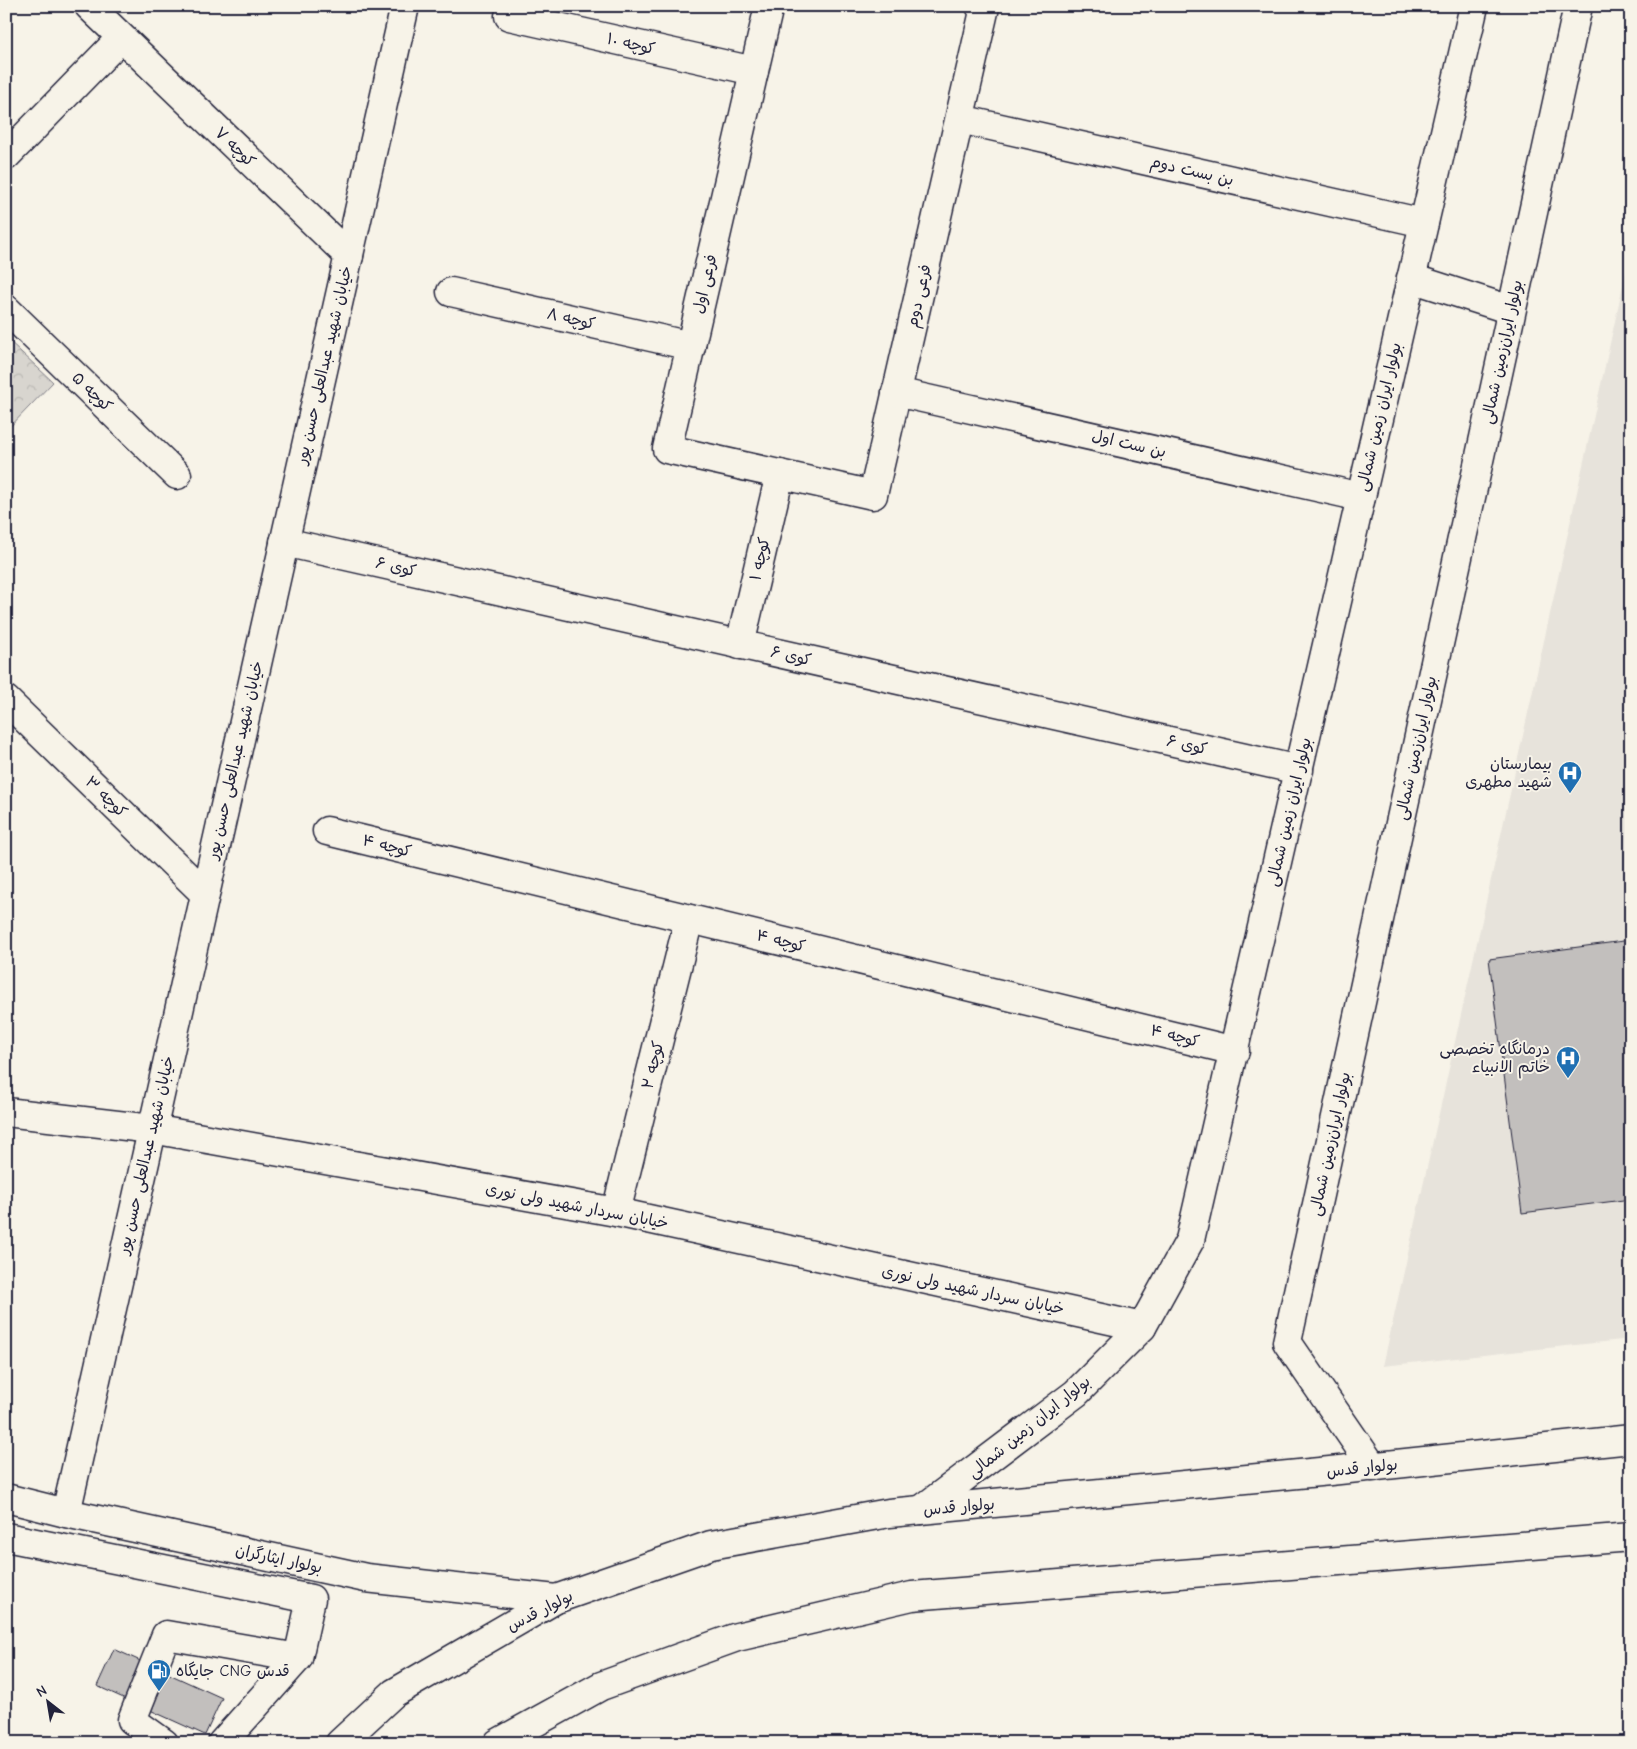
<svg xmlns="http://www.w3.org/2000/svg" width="1637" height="1749" viewBox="0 0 1637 1749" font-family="'Comic Neue','Playpen Sans Arabic',sans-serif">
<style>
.built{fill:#e7e3db}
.park{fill:url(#park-crowns);stroke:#7d7c85}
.building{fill:#c2bfbd;stroke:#22223b}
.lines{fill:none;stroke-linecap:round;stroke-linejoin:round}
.minor-casing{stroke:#22223b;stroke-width:31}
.major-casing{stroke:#22223b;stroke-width:31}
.minor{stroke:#f7f3e8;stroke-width:28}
.major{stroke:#f7f3e8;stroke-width:28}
.labels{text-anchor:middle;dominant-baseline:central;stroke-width:4;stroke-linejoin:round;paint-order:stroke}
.street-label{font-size:16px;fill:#22223b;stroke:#f7f3e8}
.poi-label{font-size:16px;fill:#22223b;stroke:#f7f3e8;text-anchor:end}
</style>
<defs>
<pattern id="park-crowns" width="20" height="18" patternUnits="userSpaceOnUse" patternTransform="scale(1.25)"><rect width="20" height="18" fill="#d8d5cf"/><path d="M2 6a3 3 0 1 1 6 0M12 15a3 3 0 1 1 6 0" fill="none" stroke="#b9b7b3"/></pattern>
</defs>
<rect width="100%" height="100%" fill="#f7f3e8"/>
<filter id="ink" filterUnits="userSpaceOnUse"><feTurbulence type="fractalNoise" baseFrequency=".02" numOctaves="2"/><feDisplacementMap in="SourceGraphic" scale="10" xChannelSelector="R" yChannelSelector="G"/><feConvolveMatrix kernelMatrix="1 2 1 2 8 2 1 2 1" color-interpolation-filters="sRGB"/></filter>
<g filter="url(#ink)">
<polygon class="built" points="1631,249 1631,1339 1383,1366"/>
<polygon class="park" points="6,338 53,382 6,431"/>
<g class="building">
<polygon points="1631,940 1631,1199 1522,1213 1489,959"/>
<polygon points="114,1649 222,1698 205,1735 97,1686"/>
</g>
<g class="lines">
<g class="minor-casing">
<g id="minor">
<polyline points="89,6 349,256"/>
<polyline points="769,6 667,449 873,495 985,7 980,6"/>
<polyline points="509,16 754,71"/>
<polyline points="960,119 1424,223"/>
<polyline points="6,156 121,38"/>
<polyline points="1411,278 1511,310"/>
<polyline points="451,292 691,346"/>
<polyline points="6,309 177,475"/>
<polyline points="896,392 1361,497"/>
<polyline points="284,542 1299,770"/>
<polyline points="740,645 780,474"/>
<polyline points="6,700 205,894"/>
<polyline points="327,831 1235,1051"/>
<polyline points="6,1112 152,1129 616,1212 1142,1327"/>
<polyline points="616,1212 689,919"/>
<polyline points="1373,1467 1287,1342 1578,6"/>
<polyline points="921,1510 1076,1393 1142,1327 1190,1240 1474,6"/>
<polyline points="66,1513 405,6"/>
<polyline points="6,1537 311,1599 298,1658 222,1743"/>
<polyline points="164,1743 132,1720 166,1635 298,1658"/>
</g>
</g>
<g class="major-casing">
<g id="major">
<polyline points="6,1498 66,1513 366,1578 556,1599"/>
<polyline points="340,1743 394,1693 556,1599 711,1545 889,1513 1330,1471 1631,1439"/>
<polyline points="498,1743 601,1686 737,1637 912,1596 1631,1537"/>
</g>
</g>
<use href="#minor" class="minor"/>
<use href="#major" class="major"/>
</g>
</g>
<defs>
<g id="hospital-pin" transform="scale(1.25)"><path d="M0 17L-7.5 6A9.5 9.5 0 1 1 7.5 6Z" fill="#1f6fb2" stroke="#f7f3e8"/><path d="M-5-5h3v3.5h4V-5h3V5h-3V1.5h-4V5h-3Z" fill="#fff"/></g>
<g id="fuel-pin" transform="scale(1.25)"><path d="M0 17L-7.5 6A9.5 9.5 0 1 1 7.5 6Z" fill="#1f6fb2" stroke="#f7f3e8"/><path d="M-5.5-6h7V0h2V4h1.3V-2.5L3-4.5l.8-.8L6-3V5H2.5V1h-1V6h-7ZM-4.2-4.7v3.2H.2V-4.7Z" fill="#fff"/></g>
</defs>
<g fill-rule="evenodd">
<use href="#hospital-pin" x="1570" y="773"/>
<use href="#hospital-pin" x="1568" y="1058"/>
<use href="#fuel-pin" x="159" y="1671"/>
</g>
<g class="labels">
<g class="street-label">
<text transform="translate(631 44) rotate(13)">کوچه ۱۰</text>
<text transform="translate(235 147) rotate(44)">کوچه ۷</text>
<text transform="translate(1192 171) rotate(13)">بن بست دوم</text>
<text transform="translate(705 284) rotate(-77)">فرعی اول</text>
<text transform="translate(919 296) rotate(-77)">فرعی دوم</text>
<text transform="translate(571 319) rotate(13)">کوچه ۸</text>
<text transform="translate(1502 352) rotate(-78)">بولوار ایران‌زمین شمالی</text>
<text transform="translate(324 365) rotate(-77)">خیابان شهید عبدالعلی حسن پور</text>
<text transform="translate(92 392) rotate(44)">کوچه ۵</text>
<text transform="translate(1379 417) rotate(-77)">بولوار ایران زمین شمالی</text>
<text transform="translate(1129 444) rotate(13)">بن ست اول</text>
<text transform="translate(760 559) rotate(-77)">کوچه ۱</text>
<text transform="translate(396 567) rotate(13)">کوی ۶</text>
<text transform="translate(791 656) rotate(13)">کوی ۶</text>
<text transform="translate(1187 745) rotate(13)">کوی ۶</text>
<text transform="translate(1416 748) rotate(-78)">بولوار ایران‌زمین شمالی</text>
<text transform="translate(235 760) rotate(-77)">خیابان شهید عبدالعلی حسن پور</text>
<text transform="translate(106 797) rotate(44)">کوچه ۳</text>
<text transform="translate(1289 812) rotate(-77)">بولوار ایران زمین شمالی</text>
<text transform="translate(387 846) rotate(14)">کوچه ۴</text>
<text transform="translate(781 941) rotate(14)">کوچه ۴</text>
<text transform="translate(1175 1036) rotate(14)">کوچه ۴</text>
<text transform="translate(653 1065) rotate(-76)">کوچه ۲</text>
<text transform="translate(1330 1144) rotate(-78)">بولوار ایران‌زمین شمالی</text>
<text transform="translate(146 1155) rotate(-77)">خیابان شهید عبدالعلی حسن پور</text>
<text transform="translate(577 1206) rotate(11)">خیابان سردار شهید ولی نوری</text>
<text transform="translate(973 1290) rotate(12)">خیابان سردار شهید ولی نوری</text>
<text transform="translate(1029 1427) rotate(-39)">بولوار ایران زمین شمالی</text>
<text transform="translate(1362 1468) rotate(-6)">بولوار قدس</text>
<text transform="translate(959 1507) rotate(-5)">بولوار قدس</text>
<text transform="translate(279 1559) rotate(12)">بولوار ایثارگران</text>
<text transform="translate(540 1611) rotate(-27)">بولوار قدس</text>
</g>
<g class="poi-label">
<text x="1552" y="764">بیمارستان<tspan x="1552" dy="18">شهید مطهری</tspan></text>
<text x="1550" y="1049">درمانگاه تخصصی<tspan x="1550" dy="18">خاتم الانبیاء</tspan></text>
<text x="176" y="1671" text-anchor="start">جایگاه CNG قدس</text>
</g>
</g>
<rect width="1637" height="1749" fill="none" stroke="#f7f3e8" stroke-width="25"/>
<rect x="12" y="12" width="1612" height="1724" fill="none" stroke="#22223b" stroke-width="2" filter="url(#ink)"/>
<g transform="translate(48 1702) rotate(329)" stroke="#f7f3e8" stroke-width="4" paint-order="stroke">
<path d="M0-4L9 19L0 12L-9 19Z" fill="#22223b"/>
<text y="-8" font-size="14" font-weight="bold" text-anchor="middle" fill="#22223b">N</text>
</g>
</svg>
